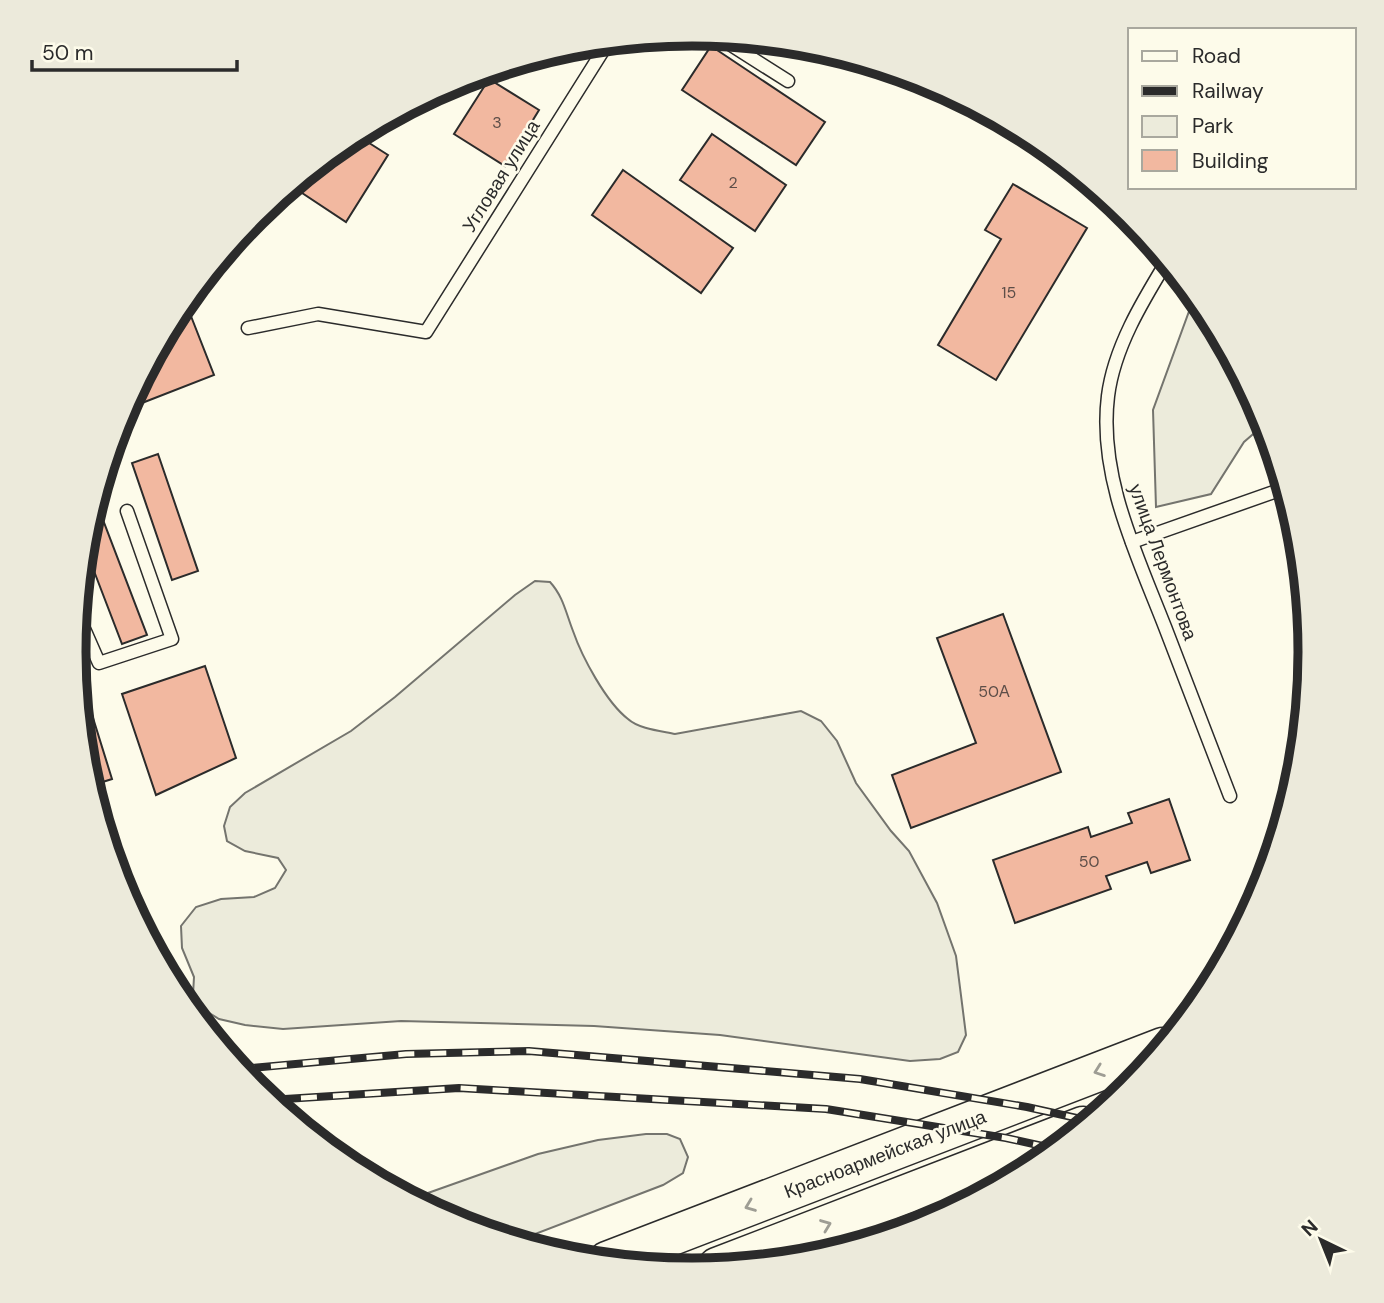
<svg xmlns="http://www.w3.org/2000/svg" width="1384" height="1303" viewBox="0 0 1384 1303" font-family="'DM Sans',sans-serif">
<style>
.green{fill:#ecebdb;stroke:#74746e;stroke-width:2}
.building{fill:#f2b8a0;stroke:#2b2b2b;stroke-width:2}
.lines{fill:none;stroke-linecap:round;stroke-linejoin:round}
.lane-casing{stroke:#2b2b2b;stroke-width:15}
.primary-casing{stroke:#2b2b2b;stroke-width:41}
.lane{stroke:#fdfbea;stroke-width:12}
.primary{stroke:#fdfbea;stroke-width:38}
.rail-casing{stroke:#2b2b2b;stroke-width:8}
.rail{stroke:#fdfbea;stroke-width:5;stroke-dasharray:16;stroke-linecap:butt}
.oneway{stroke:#9e9d94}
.labels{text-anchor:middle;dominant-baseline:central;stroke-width:5;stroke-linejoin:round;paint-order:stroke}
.number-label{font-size:16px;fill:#5d4e48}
.street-label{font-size:19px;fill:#2b2b2b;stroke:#fdfbea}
.rim{fill:none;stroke:#2b2b2b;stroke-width:9}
</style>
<rect width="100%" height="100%" fill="#fdfbea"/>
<g class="green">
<polygon points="1195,295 1206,308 1266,423 1244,442 1211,494 1156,507 1153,410"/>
<path d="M535,581L550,582C563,596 566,613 573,631C582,657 606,702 628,719C639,729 661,731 675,734L801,711L821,721L837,741L856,783L891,831L909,851L937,903L956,956L966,1035L958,1052L940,1059L910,1061L720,1035L594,1026L401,1021L283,1029L245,1025L219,1019L206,1011L193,995L194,977L182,948L181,926L196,907L221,899L254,897L275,888L286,870L278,858L245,851L227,841L224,826L230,807L245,793L351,731L395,697L515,595Z"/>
<polygon points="646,1134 667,1134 680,1139 688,1157 683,1173 663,1185 517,1241 455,1223 411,1199 538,1154 598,1140"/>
</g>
<g class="building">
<polygon points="711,46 825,122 796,165 682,90"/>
<polygon points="489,79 539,110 505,166 454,134"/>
<polygon points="355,134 388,155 346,222 290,185"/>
<polygon points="712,134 786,185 755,231 680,180"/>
<polygon points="623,170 733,248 701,293 592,215"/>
<polygon points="1013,184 1087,228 996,380 938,345 1001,239 985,230"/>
<polygon points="187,306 214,375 124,410 177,310"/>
<polygon points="158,454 198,571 172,580 132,463"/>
<polygon points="95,499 147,635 122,644 84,545 86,530"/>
<polygon points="1003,614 1061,772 911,828 892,775 976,743 937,638"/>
<polygon points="75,660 112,779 90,786 86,772"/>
<polygon points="205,666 236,758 156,795 122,694"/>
<polygon points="1169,799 1190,860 1151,873 1147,862 1106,876 1111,889 1015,923 993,860 1088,827 1091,837 1132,823 1128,813"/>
</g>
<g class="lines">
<g class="lane-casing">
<g id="lane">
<polyline points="717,36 788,81"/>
<path d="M1167,261C1142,302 1114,348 1108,396C1098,476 1137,555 1165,627C1186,683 1208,739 1230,796"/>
<polyline points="248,328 318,314 426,332 609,41"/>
<polyline points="1132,542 1285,488"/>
<polyline points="77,613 99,663 172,639 127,511"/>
</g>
</g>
<g class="primary-casing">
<g id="primary">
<polyline points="607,1261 1163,1047"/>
<polyline points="717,1267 1083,1126"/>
</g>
</g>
<use href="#lane" class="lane"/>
<use href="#primary" class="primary"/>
<g class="rail-casing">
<g id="rail">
<polyline points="239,1069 406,1054 529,1051 860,1079 1027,1107 1090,1121"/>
<polyline points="269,1100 459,1088 826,1109 1006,1138 1056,1149"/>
</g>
</g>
<use href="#rail" class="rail"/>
</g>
<defs><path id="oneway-chevron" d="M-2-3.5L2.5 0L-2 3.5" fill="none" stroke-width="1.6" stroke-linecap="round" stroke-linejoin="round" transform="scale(1.75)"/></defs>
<g class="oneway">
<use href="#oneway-chevron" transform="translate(1099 1071) rotate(160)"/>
<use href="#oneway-chevron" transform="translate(750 1206) rotate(159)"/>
<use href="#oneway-chevron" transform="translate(826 1225) rotate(-21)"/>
</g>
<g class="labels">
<g class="number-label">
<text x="497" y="122">3</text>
<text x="733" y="182">2</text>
<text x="1009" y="292">15</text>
<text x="994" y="691">50А</text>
<text x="1089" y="861">50</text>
</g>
<g class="street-label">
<text transform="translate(501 176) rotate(-58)">Угловая улица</text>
<text transform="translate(1163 562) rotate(70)">улица Лермонтова</text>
<text transform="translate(885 1154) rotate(-21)">Красноармейская улица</text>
</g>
</g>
<path d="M0 0H1384V1303H0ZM86 652a606 606 0 1 1 1212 0a606 606 0 1 1-1212 0Z" fill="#eceadb" fill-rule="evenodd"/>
<path class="rim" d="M86 652a606 606 0 1 1 1212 0a606 606 0 1 1-1212 0Z"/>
<rect x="1128" y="28" width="228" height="161" fill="#fdfbea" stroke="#a9a89e" stroke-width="2"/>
<rect x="1142" y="51" width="35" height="10" fill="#fdfbea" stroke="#a9a89e" stroke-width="2"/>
<text x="1192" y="63" font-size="21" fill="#2b2b2b">Road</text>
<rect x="1142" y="86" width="35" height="10" fill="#2b2b2b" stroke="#a9a89e" stroke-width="2"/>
<text x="1192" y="98" font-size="21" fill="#2b2b2b">Railway</text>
<rect x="1142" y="116" width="35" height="21" fill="#ecebdb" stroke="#a9a89e" stroke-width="2"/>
<text x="1192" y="133" font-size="21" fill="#2b2b2b">Park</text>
<rect x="1142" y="150" width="35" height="21" fill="#f2b8a0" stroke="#a9a89e" stroke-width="2"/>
<text x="1192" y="168" font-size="21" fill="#2b2b2b">Building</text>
<g transform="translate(1321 1240) rotate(317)" stroke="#fdfbea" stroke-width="5" paint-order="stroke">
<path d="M0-5L12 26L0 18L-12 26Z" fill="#2b2b2b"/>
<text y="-10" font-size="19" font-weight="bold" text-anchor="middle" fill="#2b2b2b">N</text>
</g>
<path d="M32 60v10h205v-10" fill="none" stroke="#2b2b2b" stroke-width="3.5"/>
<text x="42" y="60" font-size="21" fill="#2b2b2b" stroke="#fdfbea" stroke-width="5" paint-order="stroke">50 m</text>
</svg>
